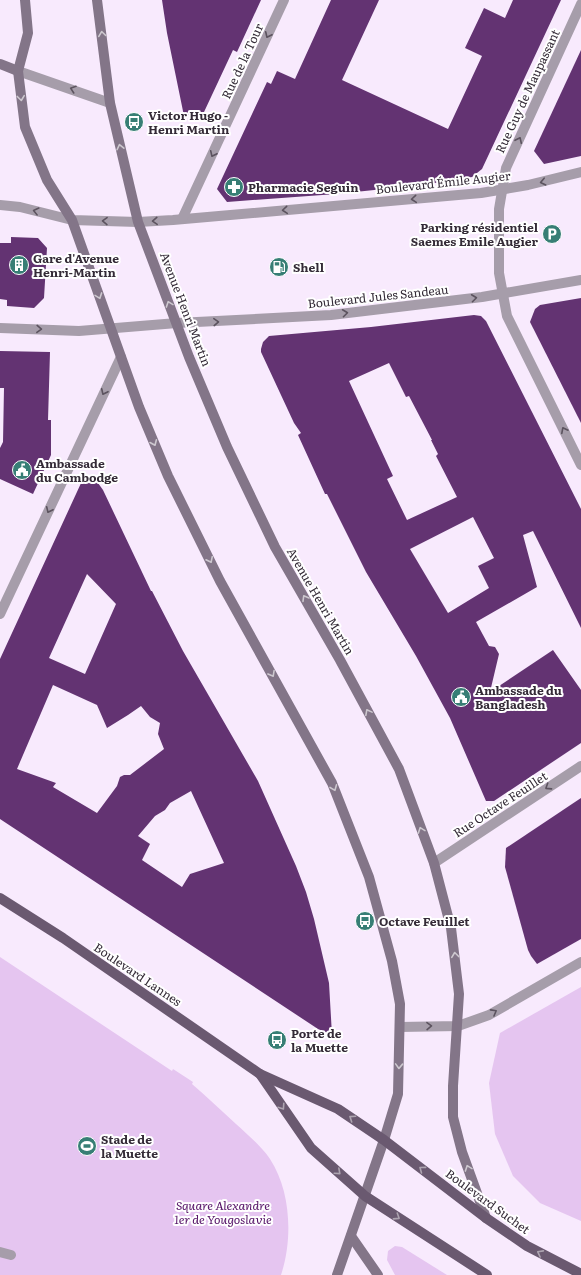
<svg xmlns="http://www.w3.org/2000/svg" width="581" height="1275" viewBox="0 0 581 1275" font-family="Literata,serif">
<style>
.green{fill:#e5c5f0}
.building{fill:#633372;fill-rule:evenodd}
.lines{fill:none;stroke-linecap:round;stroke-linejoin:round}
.service{stroke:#a69daa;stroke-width:10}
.minor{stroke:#a69daa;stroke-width:10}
.tertiary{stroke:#a69daa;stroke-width:10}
.secondary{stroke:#837588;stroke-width:10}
.primary{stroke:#6a5970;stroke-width:10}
.oneway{stroke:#cdc8cf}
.oneway2{stroke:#5c535f}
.oneway3{stroke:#ada4b0}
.labels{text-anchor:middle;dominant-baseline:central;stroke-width:4;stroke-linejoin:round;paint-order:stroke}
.street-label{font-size:12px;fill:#342b37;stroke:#fff}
.poi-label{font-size:12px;font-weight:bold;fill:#342b37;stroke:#fff;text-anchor:start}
.park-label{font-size:12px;font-style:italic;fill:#541166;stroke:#fff}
</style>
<rect width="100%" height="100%" fill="#f8eafd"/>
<g class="green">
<path d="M0,957L172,1071L173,1069L193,1082L192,1084C207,1097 221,1110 236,1124C247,1134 261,1146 270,1159C291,1191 293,1239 281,1275H0Z"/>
<polygon points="581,987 581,1221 540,1203 513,1176 495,1134 489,1083 500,1033"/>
<polygon points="395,1246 402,1247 447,1275 395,1275 387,1260 388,1251"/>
</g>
<g class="building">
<polygon points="162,0 261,0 237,52 233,50 204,112 184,116 167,33"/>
<polygon points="331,0 379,0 342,80 448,129 482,56 465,48 484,8 505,18 513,0 561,0 482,169 472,177 422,185 336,194 227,202 217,189 267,82 271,84 277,71 295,79"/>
<polygon points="581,50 581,156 544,164 534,151"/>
<polygon points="11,237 38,238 47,248 44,298 34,308 7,306 7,300 0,299 0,243 11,243"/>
<polygon points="581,298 581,423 530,322 535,309 540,305"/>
<path d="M474,315L481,316L486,321L581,509V628L533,531L523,535L537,587L476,622L489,646L495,647L499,654L490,692L553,650L581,690V743L494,801H486L450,718L416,656L366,572L327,494H325L298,435L301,433L294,423L261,352V349L263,342L269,336L371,327ZM389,363L406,397L409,396L432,440H431L438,454L436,456L457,497L407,520L387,479L393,476L349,381ZM473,517L494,558L478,566L489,588L448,613L410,549Z"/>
<polygon points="0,351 50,352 48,420 51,420 51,455 33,494 0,479 0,448 3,442 4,388 0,388"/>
<path d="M93,476L103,490L151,591H152L183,651L258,781L296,866L306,892L314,919L329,983L332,1035L318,1029L0,819V659L82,481ZM87,574L116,604L85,674L49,658ZM53,685L97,705L107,728L128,715L141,706L150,717L160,723L158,734L164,749L130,775H124L120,777L117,786L97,813L53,787L56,783L17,769ZM191,791L224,863L190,874L182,887L142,860L150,844L138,836L155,816L165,810L170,803Z"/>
<polygon points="581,798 581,939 537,964 531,956 528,950 505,867 506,848"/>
</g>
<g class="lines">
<polyline class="service" points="0,1252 11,1255"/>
<g class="minor">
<polyline points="581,4 506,168 499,209 499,273 507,316 581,465"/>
<polyline points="18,71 110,103"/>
<polyline points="0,614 121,357"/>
<polyline points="434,863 581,766"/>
<polyline points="400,1027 458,1026 489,1015 581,962"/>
</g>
<g class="tertiary">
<polyline points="0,205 20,207 72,220 138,222 173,220 481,193 528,185 581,172"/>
<polyline points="182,219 284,0"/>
<polyline points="0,328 79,331 177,323 331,315 482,297 581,280"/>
</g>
<g class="secondary">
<polyline points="25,0 28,33 18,71 25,127 47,180 72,220 139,407 168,476 220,581 332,783 369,877 392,961 400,1004 398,1094 384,1140 337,1275"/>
<polyline points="97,0 110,103 138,222 189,357 227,447 275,547 340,660 399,769 434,863 451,928 459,994 453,1086 453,1117 462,1152 486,1218"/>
<polyline points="0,64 18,71"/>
<polyline points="351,1236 378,1275"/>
</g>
<g class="primary">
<polyline points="0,898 63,938 260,1074 338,1109 384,1140 486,1218 527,1246 581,1274"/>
<polyline points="260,1074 311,1148 365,1196 487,1275"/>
</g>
</g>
<defs><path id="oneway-chevron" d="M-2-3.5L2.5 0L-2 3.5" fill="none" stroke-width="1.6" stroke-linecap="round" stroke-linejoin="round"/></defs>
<g class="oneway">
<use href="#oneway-chevron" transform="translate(102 34) rotate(-98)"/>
<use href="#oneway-chevron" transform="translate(21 98) rotate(83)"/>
<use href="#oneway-chevron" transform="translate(120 147) rotate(-103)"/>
<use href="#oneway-chevron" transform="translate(99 296) rotate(70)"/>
<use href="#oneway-chevron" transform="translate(169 304) rotate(-110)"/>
<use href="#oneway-chevron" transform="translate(154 443) rotate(67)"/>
<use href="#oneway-chevron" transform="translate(210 560) rotate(64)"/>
<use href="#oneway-chevron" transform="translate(305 598) rotate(-120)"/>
<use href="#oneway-chevron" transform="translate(272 674) rotate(61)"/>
<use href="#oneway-chevron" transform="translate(368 712) rotate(-118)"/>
<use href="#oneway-chevron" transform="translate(334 788) rotate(68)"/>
<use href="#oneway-chevron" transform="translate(421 830) rotate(-110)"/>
<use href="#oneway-chevron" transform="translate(455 955) rotate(-97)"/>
<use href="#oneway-chevron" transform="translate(399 1066) rotate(92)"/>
<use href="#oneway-chevron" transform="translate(468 1168) rotate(-110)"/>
</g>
<g class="oneway2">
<use href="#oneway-chevron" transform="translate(268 35) rotate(115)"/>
<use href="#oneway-chevron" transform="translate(73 89) rotate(-161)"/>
<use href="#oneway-chevron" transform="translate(519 140) rotate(-65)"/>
<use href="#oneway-chevron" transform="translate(213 154) rotate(115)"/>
<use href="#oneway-chevron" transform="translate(543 182) rotate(167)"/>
<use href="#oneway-chevron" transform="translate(414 199) rotate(175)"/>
<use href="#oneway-chevron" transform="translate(285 210) rotate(175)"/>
<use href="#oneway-chevron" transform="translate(36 211) rotate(-166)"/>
<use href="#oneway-chevron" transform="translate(105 221) rotate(-179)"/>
<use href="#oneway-chevron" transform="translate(155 221) rotate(177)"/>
<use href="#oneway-chevron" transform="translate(474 298) rotate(-7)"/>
<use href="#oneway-chevron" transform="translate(345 313) rotate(-7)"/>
<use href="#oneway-chevron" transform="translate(216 322) rotate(-3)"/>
<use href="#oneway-chevron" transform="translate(39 329) rotate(2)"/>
<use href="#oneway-chevron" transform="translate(104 392) rotate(115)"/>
<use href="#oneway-chevron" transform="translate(564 430) rotate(-117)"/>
<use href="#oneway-chevron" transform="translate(49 510) rotate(115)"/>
<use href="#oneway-chevron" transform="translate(548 787) rotate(147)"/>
<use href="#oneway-chevron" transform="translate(494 1012) rotate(-29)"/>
<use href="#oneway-chevron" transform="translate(429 1026) rotate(-1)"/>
</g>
<g class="oneway3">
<use href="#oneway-chevron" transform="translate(282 1107) rotate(56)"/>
<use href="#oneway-chevron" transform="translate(352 1118) rotate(-146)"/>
<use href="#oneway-chevron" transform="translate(422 1169) rotate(-143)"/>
<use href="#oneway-chevron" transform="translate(338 1172) rotate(42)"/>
<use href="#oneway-chevron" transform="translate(397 1217) rotate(33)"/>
<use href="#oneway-chevron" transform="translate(540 1253) rotate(-152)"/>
</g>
<defs>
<g id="bus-disc" transform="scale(1)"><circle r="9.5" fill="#377e75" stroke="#fff"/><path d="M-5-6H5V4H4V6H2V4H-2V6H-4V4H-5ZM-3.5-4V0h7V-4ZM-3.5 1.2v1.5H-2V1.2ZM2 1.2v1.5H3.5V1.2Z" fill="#fff"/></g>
<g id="pharmacy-disc" transform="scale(1)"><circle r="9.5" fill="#377e75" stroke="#fff"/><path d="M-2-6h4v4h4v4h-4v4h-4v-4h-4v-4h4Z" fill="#fff"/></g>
<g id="parking-disc" transform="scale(1)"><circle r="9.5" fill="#377e75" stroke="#fff"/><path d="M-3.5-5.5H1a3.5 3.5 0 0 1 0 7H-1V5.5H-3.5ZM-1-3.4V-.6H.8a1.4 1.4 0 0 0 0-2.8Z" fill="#fff"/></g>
<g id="building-disc" transform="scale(1)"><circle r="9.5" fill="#377e75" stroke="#fff"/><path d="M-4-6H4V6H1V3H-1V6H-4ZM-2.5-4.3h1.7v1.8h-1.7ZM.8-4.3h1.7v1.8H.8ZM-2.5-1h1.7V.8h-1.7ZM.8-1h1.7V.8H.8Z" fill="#fff"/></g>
<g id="fuel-disc" transform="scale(1)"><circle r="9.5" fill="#377e75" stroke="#fff"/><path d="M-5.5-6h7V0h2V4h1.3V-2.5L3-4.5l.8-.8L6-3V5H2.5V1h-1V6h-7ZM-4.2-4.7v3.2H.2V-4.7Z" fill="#fff"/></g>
<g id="civic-disc" transform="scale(1)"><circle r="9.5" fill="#377e75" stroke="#fff"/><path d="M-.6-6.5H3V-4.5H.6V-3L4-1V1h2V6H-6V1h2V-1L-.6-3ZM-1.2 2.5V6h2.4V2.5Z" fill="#fff"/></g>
<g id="stadium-disc" transform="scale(1)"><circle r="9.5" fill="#377e75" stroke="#fff"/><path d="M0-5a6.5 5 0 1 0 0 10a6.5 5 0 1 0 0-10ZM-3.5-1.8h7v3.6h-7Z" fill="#fff"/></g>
</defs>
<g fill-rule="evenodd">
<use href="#bus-disc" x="134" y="122"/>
<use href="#pharmacy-disc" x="234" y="187"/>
<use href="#parking-disc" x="552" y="234"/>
<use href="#building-disc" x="19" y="265"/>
<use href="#fuel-disc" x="279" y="267"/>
<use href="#civic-disc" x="22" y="470"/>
<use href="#civic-disc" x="461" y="697"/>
<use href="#bus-disc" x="365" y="921"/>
<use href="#bus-disc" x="277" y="1040"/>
<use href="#stadium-disc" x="87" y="1146"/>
</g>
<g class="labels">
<g class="street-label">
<text transform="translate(242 61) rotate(-65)">Rue de la Tour</text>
<text transform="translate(527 91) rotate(-65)">Rue Guy de Maupassant</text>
<text transform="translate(443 182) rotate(-6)">Boulevard Émile Augier</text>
<text transform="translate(378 296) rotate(-6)">Boulevard Jules Sandeau</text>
<text transform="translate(186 309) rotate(69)">Avenue Henri Martin</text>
<text transform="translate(321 601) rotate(60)">Avenue Henri Martin</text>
<text transform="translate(500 804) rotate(-33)">Rue Octave Feuillet</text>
<text transform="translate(138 974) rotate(34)">Boulevard Lannes</text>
<text transform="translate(488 1201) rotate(36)">Boulevard Suchet</text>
</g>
<g class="poi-label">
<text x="148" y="115">Victor Hugo -<tspan x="148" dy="14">Henri Martin</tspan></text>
<text x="248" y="187">Pharmacie Seguin</text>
<text x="538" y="227" text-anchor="end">Parking résidentiel<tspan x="538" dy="14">Saemes Emile Augier</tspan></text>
<text x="33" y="258">Gare d'Avenue<tspan x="33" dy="14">Henri-Martin</tspan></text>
<text x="293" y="267">Shell</text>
<text x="36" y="463">Ambassade<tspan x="36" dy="14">du Cambodge</tspan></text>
<text x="475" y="690">Ambassade du<tspan x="475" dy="14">Bangladesh</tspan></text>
<text x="379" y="921">Octave Feuillet</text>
<text x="291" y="1033">Porte de<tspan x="291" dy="14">la Muette</tspan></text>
<text x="101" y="1139">Stade de<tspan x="101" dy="14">la Muette</tspan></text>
</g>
<g class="park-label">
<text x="223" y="1205">Square Alexandre<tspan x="223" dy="14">1er de Yougoslavie</tspan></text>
</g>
</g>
</svg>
